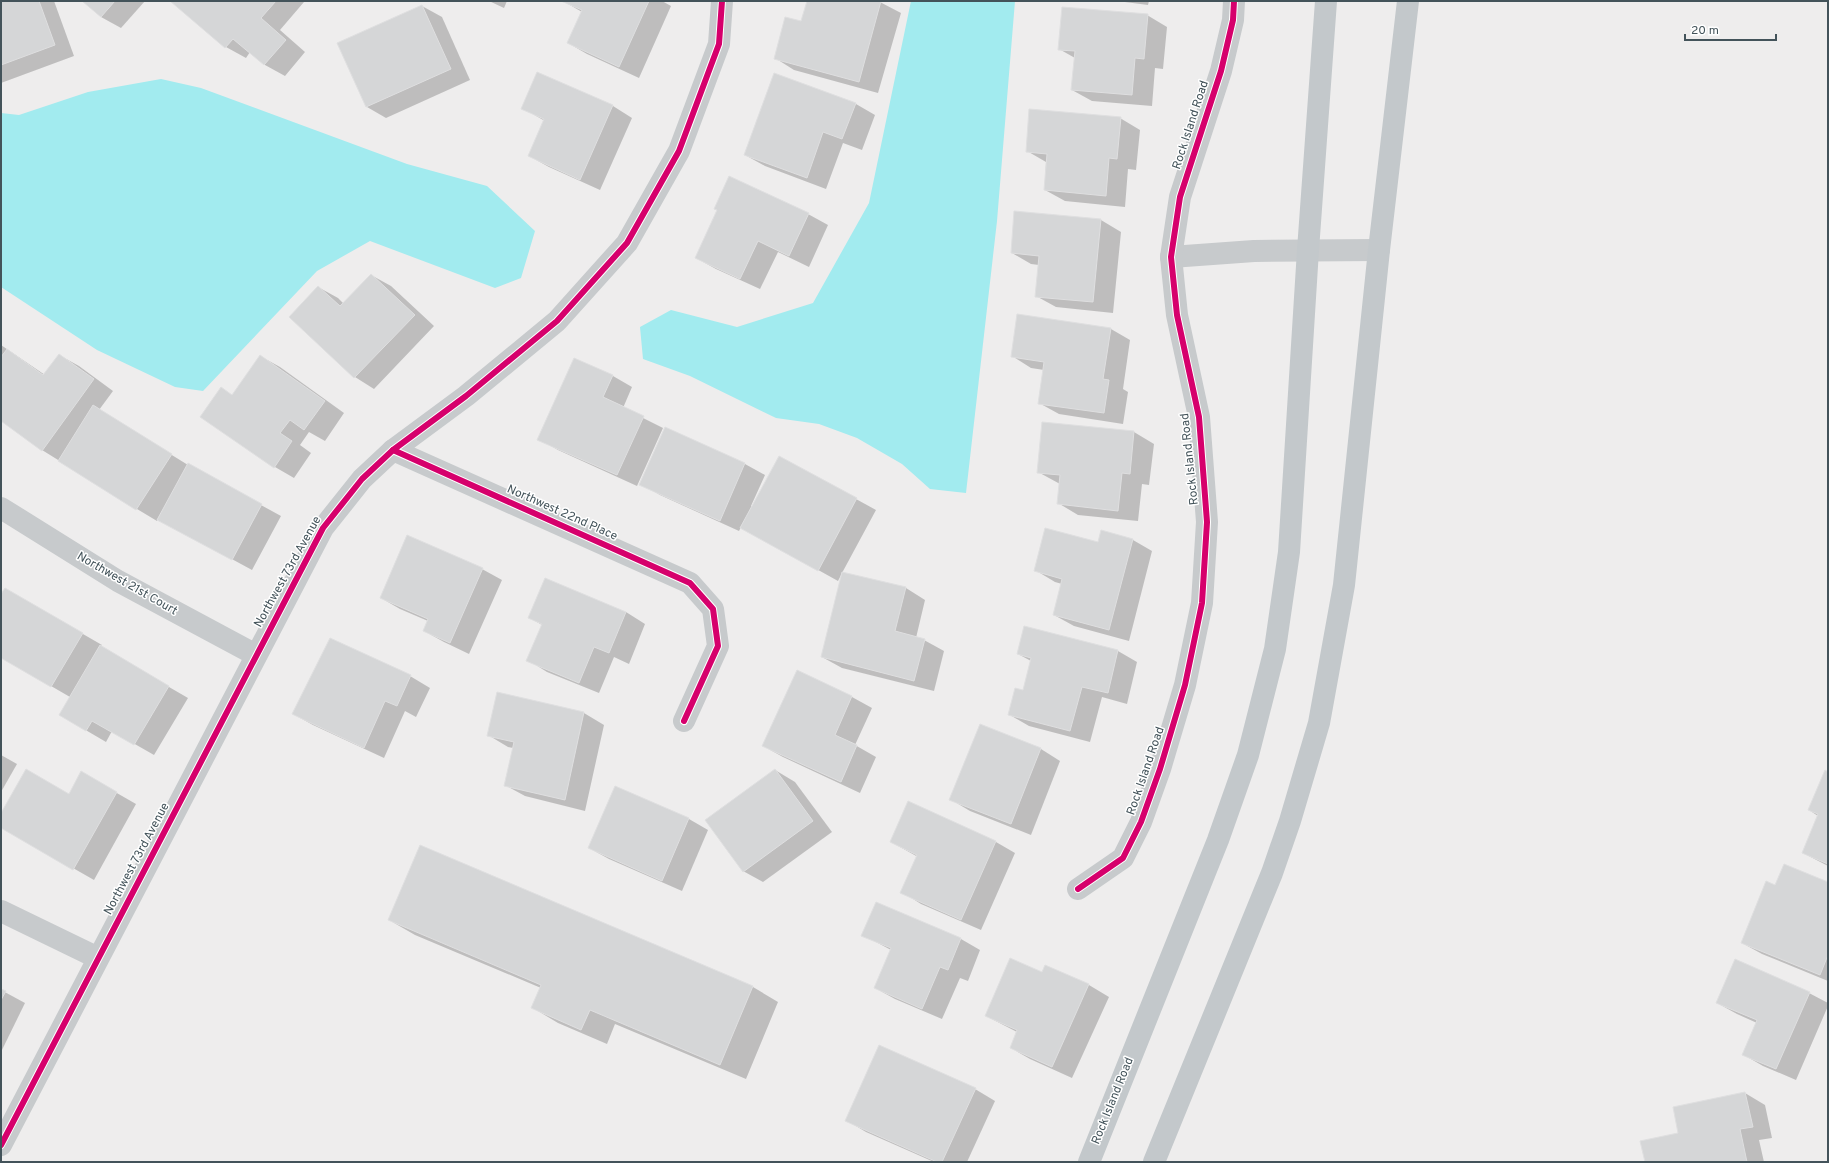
<svg xmlns="http://www.w3.org/2000/svg" width="1829" height="1163" viewBox="0 0 1829 1163" font-family="Overpass,sans-serif">
<style>
.water{fill:#a2ebef}
.shadow{fill:#0003}
.building{fill:#d5d6d7;stroke:#dfdfe0}
.lines{fill:none;stroke-linecap:round;stroke-linejoin:round}
.minor{stroke:#c7cacc;stroke-width:22}
.major{stroke:#c3c8cb;stroke-width:22}
.cycleway-casing{stroke:#fff;stroke-width:8}
.cycleway{stroke:#d6006c;stroke-width:6}
.labels{text-anchor:middle;dominant-baseline:central;stroke-width:3;stroke-linejoin:round;paint-order:stroke}
.street-label{font-size:12px;fill:#43535a;stroke:#fff}
</style>
<rect width="100%" height="100%" fill="#eeeded"/>
<g class="water">
<polygon points="911,1 1015,1 997,221 966,493 930,489 902,464 857,438 819,424 776,418 690,376 643,359 640,327 671,310 737,327 813,303 869,203"/>
<polygon points="161,79 201,88 407,164 487,186 535,231 521,278 495,288 370,241 317,271 203,391 175,387 97,350 1,287 1,113 19,115 88,92"/>
</g>
<g class="shadow">
<polygon points="1,1 54,1 74,56 1,83"/>
<polygon points="83,1 145,1 121,28 101,17"/>
<polygon points="172,1 303,1 304,2 280,30 305,52 285,76 265,65 250,52 246,58 226,47"/>
<polygon points="489,1 507,1 504,8"/>
<polygon points="563,1 662,1 671,6 639,78 587,54 568,43 582,12"/>
<polygon points="808,1 878,1 901,13 878,93 794,70 775,58 802,23"/>
<polygon points="1117,1 1149,1 1148,5"/>
<polygon points="422,6 442,17 470,80 386,118 367,107"/>
<polygon points="1147,15 1167,27 1163,69 1155,68 1152,106 1092,101 1072,90 1075,58 1059,49"/>
<polygon points="537,73 613,106 632,118 600,190 549,167 529,156 545,121 522,108"/>
<polygon points="856,104 875,115 862,150 843,143 826,189 765,166 745,155"/>
<polygon points="1120,118 1140,130 1136,170 1128,169 1125,207 1065,201 1045,190 1046,162 1027,151"/>
<polygon points="808,214 828,225 809,267 778,252 760,289 716,269 696,258"/>
<polygon points="1101,220 1121,232 1113,313 1056,307 1036,296 1039,265 1031,264 1012,253"/>
<polygon points="371,275 391,286 434,326 374,389 355,377 290,317 318,287 338,298 344,304"/>
<polygon points="1111,329 1130,340 1123,389 1128,392 1123,424 1059,414 1039,403 1044,370 1031,368 1012,356"/>
<polygon points="1,345 45,375 59,355 79,366 113,391 99,410 188,465 281,516 252,570 158,519 157,521 137,509 42,450 1,420"/>
<polygon points="260,356 280,367 344,413 325,441 309,432 300,445 311,453 294,478 275,467 233,396"/>
<polygon points="575,359 613,376 632,387 623,408 663,428 637,486 558,450 539,439"/>
<polygon points="1043,423 1134,432 1154,444 1149,485 1142,484 1138,521 1078,515 1058,503 1060,484 1038,472"/>
<polygon points="666,428 745,464 765,475 751,506 752,507 856,499 876,510 842,573 906,588 925,600 916,638 924,640 944,651 934,691 842,668 822,657 842,573 838,581 741,527 739,531 660,495 641,484"/>
<polygon points="1133,540 1152,551 1129,641 1074,626 1054,615 1062,584 1055,582 1035,570 1098,544"/>
<polygon points="482,569 502,580 469,654 444,642 424,631 428,621 400,609 381,598"/>
<polygon points="5,589 102,645 100,647 188,698 154,755 112,731 106,742 60,715 70,697 1,657 1,596"/>
<polygon points="626,612 645,624 629,664 614,657 599,693 547,672 528,660 542,625 530,618"/>
<polygon points="1118,651 1137,662 1127,704 1102,697 1090,742 1029,726 1010,715 1024,691 1031,661 1018,654"/>
<polygon points="797,672 852,697 872,708 855,745 876,757 860,793 783,757 763,746"/>
<polygon points="410,676 430,688 416,717 405,711 384,758 313,725 293,714"/>
<polygon points="498,694 584,713 604,725 585,811 525,796 505,785 513,748 508,747 488,735"/>
<polygon points="980,725 1041,749 1060,761 1031,835 970,811 950,799"/>
<polygon points="1,755 17,764 1,792"/>
<polygon points="775,770 795,782 832,832 763,882 743,871"/>
<polygon points="82,773 136,804 94,880 1,827 1,815 69,795"/>
<polygon points="1828,773 1828,866 1803,853 1818,816 1809,810"/>
<polygon points="616,787 689,819 708,830 682,891 609,859 589,848"/>
<polygon points="891,842 996,842 1015,853 981,930 921,904 902,892 918,857"/>
<polygon points="421,846 753,987 778,1002 746,1079 615,1024 607,1044 558,1023 533,1008 541,988 415,935 389,920"/>
<polygon points="1828,883 1828,981 1762,954 1742,943 1776,886"/>
<polygon points="876,904 961,939 980,950 968,981 960,978 942,1019 895,999 875,988 891,950 863,935"/>
<polygon points="1046,966 1089,985 1109,997 1072,1078 1030,1059 1011,1048 1017,1032 986,1016 1042,974"/>
<polygon points="1,990 25,1003 1,1052"/>
<polygon points="1809,993 1828,1003 1828,1006 1796,1080 1763,1066 1744,1055 1757,1023 1737,1014 1717,1003"/>
<polygon points="975,1089 995,1101 967,1162 934,1162 866,1132 846,1120"/>
<polygon points="1745,1093 1765,1105 1772,1138 1759,1140 1764,1162 1646,1162 1679,1134"/>
</g>
<g class="building">
<polygon points="1,1 39,1 55,45 1,65"/>
<polygon points="82,1 115,1 101,17"/>
<polygon points="170,1 276,1 261,18 286,40 264,65 233,39 225,48"/>
<polygon points="561,1 649,1 619,67 567,43 582,10"/>
<polygon points="807,1 881,1 859,82 774,59 785,17 801,21"/>
<polygon points="422,5 451,69 366,107 337,43"/>
<polygon points="1062,7 1148,14 1144,59 1135,58 1132,95 1071,90 1075,51 1058,50"/>
<polygon points="537,72 613,105 580,180 528,156 544,119 521,109"/>
<polygon points="774,73 856,103 842,139 823,132 807,178 744,155"/>
<polygon points="1029,109 1121,117 1117,159 1109,158 1106,196 1044,190 1047,154 1026,152"/>
<polygon points="729,176 809,213 789,256 758,241 740,279 695,258 717,210 714,209"/>
<polygon points="1014,211 1101,219 1093,302 1035,297 1039,256 1011,253"/>
<polygon points="371,274 415,315 354,378 289,317 318,286 340,306"/>
<polygon points="1017,314 1111,328 1103,379 1109,380 1104,413 1038,404 1044,362 1011,357"/>
<polygon points="7,349 43,375 59,354 94,379 42,451 1,421 1,357"/>
<polygon points="260,355 325,401 304,430 290,420 280,433 292,441 274,468 200,417 221,387 232,395"/>
<polygon points="574,358 613,375 603,397 644,416 617,475 537,440"/>
<polygon points="93,405 172,454 136,510 58,461"/>
<polygon points="1042,422 1134,431 1130,474 1122,473 1118,511 1057,504 1060,475 1037,473"/>
<polygon points="665,427 745,463 720,521 639,485"/>
<polygon points="779,456 857,498 818,571 740,528"/>
<polygon points="188,463 262,504 232,560 157,520"/>
<polygon points="1045,528 1098,542 1101,530 1133,539 1109,630 1053,615 1062,579 1034,571"/>
<polygon points="407,535 483,568 450,643 423,631 428,619 380,598"/>
<polygon points="842,572 906,587 895,631 925,639 914,681 821,657"/>
<polygon points="545,578 626,612 609,653 594,647 579,683 526,661 542,624 528,618"/>
<polygon points="5,588 83,633 51,687 1,658 1,594"/>
<polygon points="1024,626 1118,650 1108,693 1082,687 1070,731 1008,715 1015,688 1023,690 1031,658 1017,654"/>
<polygon points="330,638 411,675 397,706 385,701 364,748 292,714"/>
<polygon points="100,645 169,686 134,745 92,721 86,731 59,715"/>
<polygon points="797,670 852,696 835,735 857,745 841,782 762,746"/>
<polygon points="497,692 584,712 565,800 504,786 514,742 487,736"/>
<polygon points="980,724 1041,748 1011,824 949,800"/>
<polygon points="26,769 69,794 81,771 117,792 73,870 1,828 1,813"/>
<polygon points="775,769 813,821 743,872 705,820"/>
<polygon points="1825,770 1828,772 1828,864 1802,853 1818,814 1808,810"/>
<polygon points="615,786 689,818 662,881 588,848"/>
<polygon points="908,801 996,841 961,920 900,893 917,855 890,842"/>
<polygon points="420,845 753,986 720,1065 590,1010 581,1030 531,1008 541,985 388,920"/>
<polygon points="1784,864 1828,882 1828,955 1820,975 1741,943 1766,881 1775,885"/>
<polygon points="876,902 961,938 948,970 940,967 922,1009 874,988 891,948 861,936"/>
<polygon points="1010,958 1042,972 1045,965 1089,984 1052,1067 1010,1048 1017,1030 985,1016"/>
<polygon points="1735,959 1810,992 1776,1069 1742,1055 1757,1020 1716,1003"/>
<polygon points="1,989 6,991 1,1000"/>
<polygon points="879,1045 976,1088 942,1162 937,1162 845,1121"/>
<polygon points="1745,1092 1753,1127 1740,1129 1747,1162 1645,1162 1640,1141 1678,1133 1673,1107"/>
</g>
<g class="lines">
<g class="minor">
<polyline points="1171,257 1254,251 1379,250"/>
<polyline points="393,450 690,583 713,609 718,646 684,721"/>
<polyline points="1,508 118,581 256,655"/>
<polyline points="1078,889 1123,858 1141,822 1160,769 1185,685 1202,603 1207,522 1199,417 1177,315 1171,257 1180,197 1221,71 1233,20 1234,1"/>
<polyline points="1,911 98,958"/>
<polyline points="1,1145 323,528 362,479 393,450 466,396 557,321 627,243 679,151 719,44 722,1"/>
</g>
<g class="major">
<polyline points="1089,1162 1218,840 1248,755 1275,649 1289,552 1308,250 1326,1"/>
<polyline points="1154,1162 1272,873 1290,821 1319,723 1344,585 1379,250 1408,1"/>
</g>
<g class="cycleway-casing">
<g id="cycleway">
<polyline points="393,450 690,583 713,609 718,646 684,721"/>
<polyline points="1078,889 1123,858 1141,822 1160,769 1185,685 1202,603 1207,522 1199,417 1177,315 1171,257 1180,197 1221,71 1233,20 1234,1"/>
<polyline points="1,1145 323,528 362,479 393,450 466,396 557,321 627,243 679,151 719,44 722,1"/>
</g>
</g>
<use href="#cycleway" class="cycleway"/>
</g>
<g class="labels">
<g class="street-label">
<text transform="translate(1191 125) rotate(-72)">Rock Island Road</text>
<text transform="translate(1190 459) rotate(-96)">Rock Island Road</text>
<text transform="translate(562 513) rotate(24)">Northwest 22nd Place</text>
<text transform="translate(288 572) rotate(-61)">Northwest 73rd Avenue</text>
<text transform="translate(127 584) rotate(30)">Northwest 21st Court</text>
<text transform="translate(1146 771) rotate(-71)">Rock Island Road</text>
<text transform="translate(137 859) rotate(-62)">Northwest 73rd Avenue</text>
<text transform="translate(1113 1101) rotate(-68)">Rock Island Road</text>
</g>
</g>
<rect width="1829" height="1163" fill="none" stroke="#43535a" stroke-width="4"/>
<path d="M1685 34v6h91v-6" fill="none" stroke="#43535a" stroke-width="2"/>
<text x="1691" y="34" font-size="12" fill="#43535a" stroke="#ffffff" stroke-width="3" paint-order="stroke">20 m</text>
</svg>
